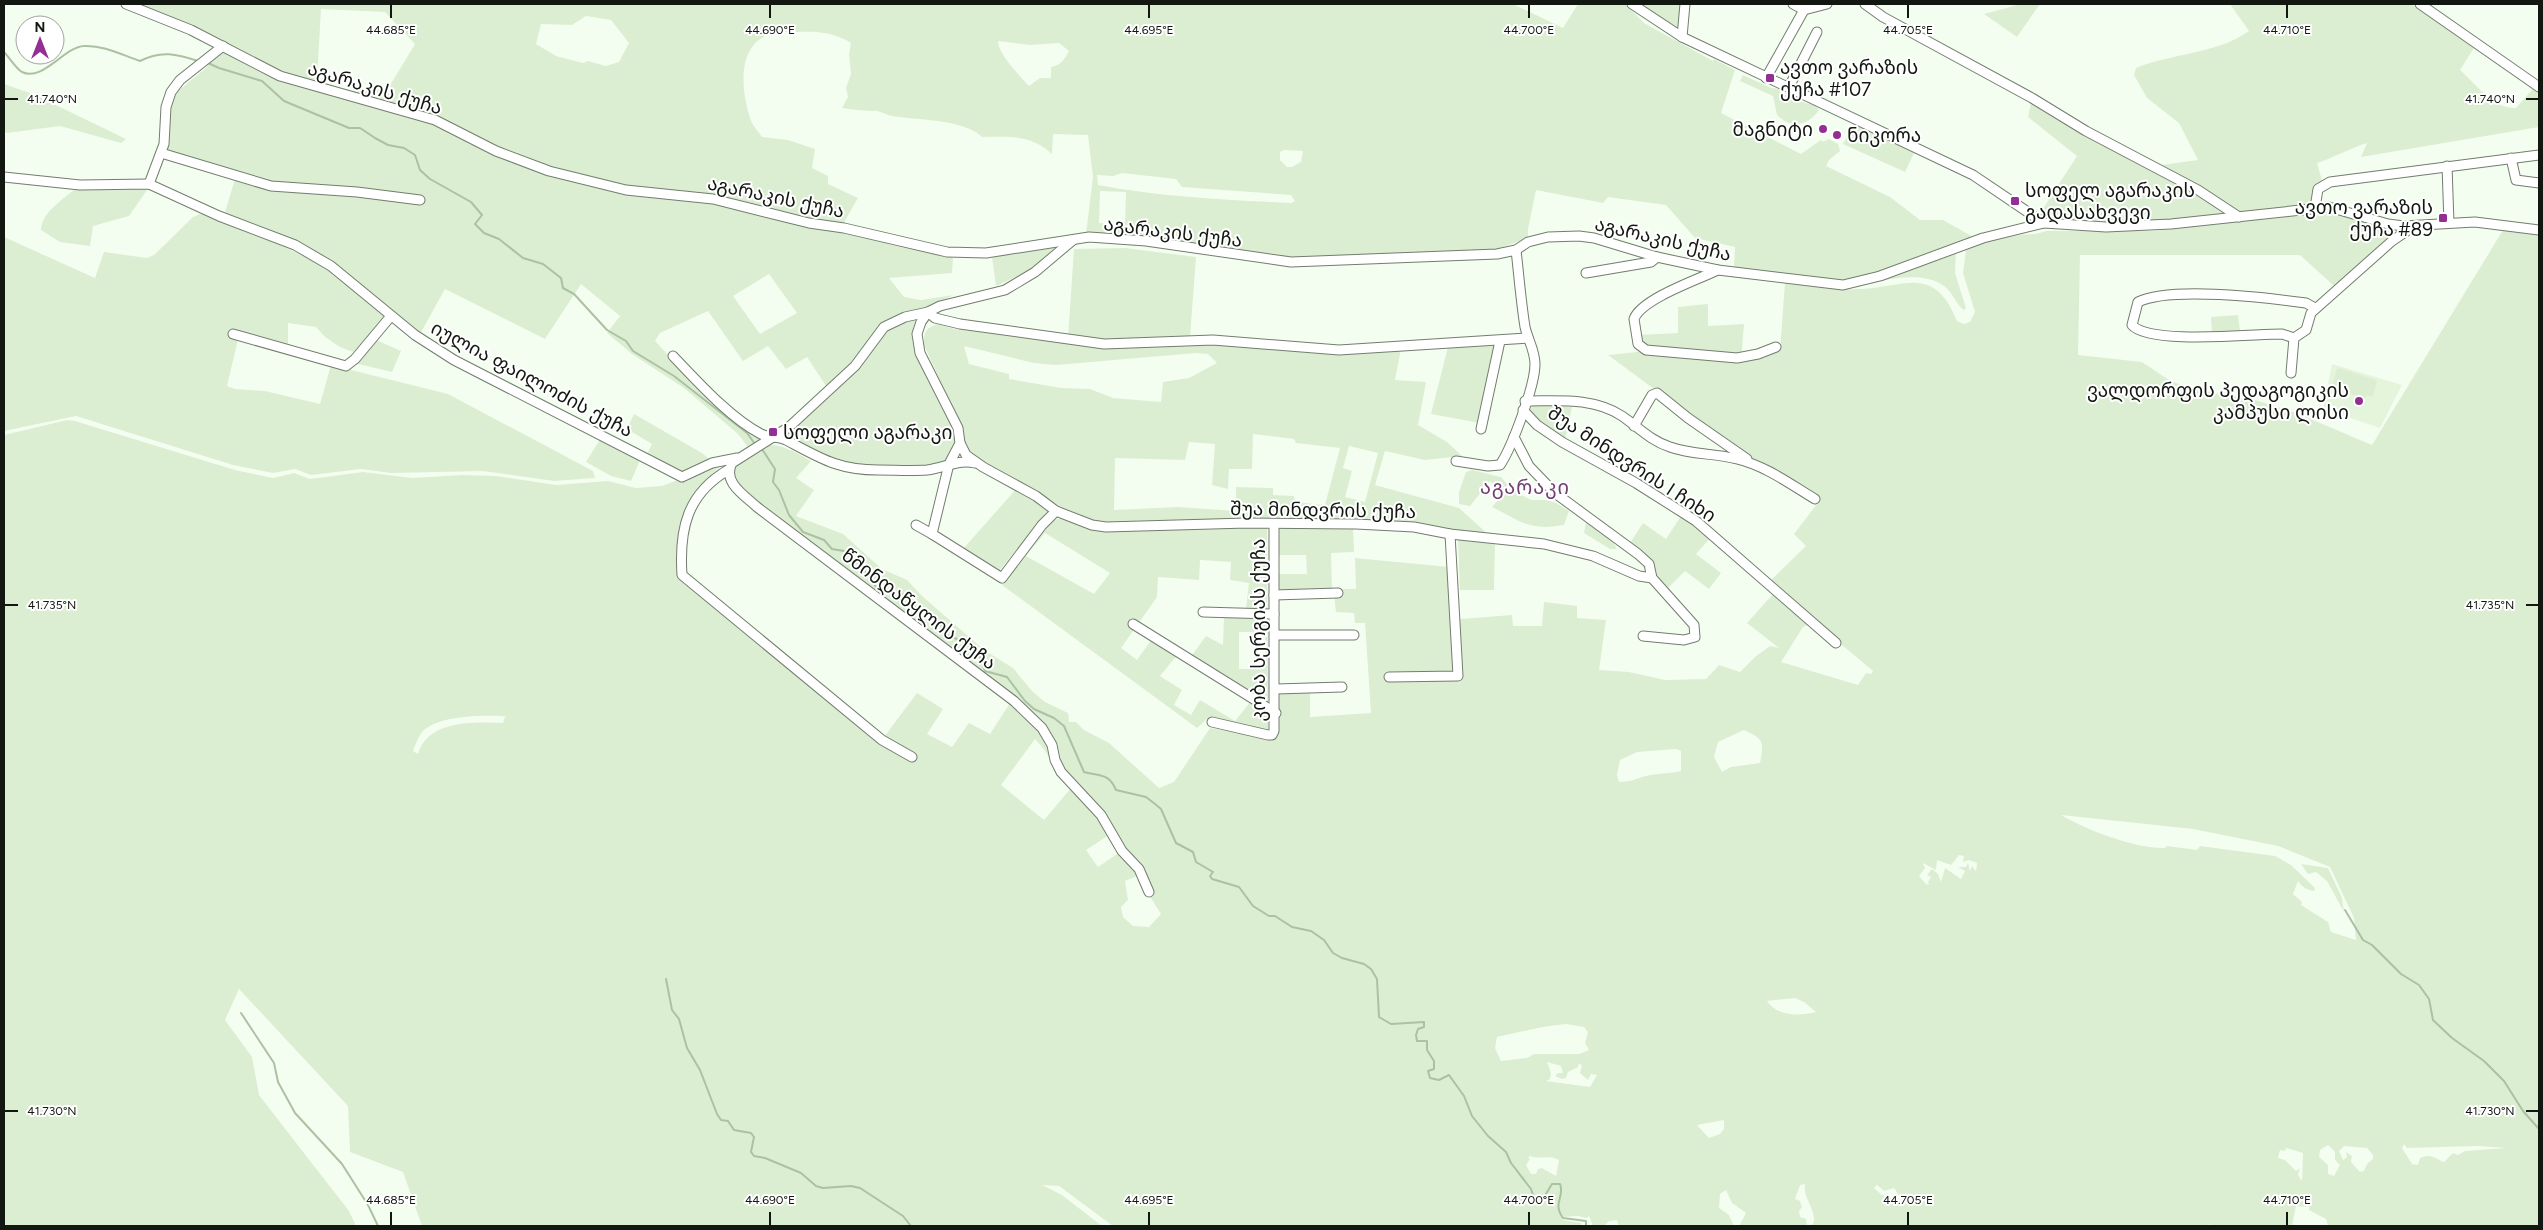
<svg xmlns="http://www.w3.org/2000/svg" width="2543" height="1230" viewBox="0 0 2543 1230" font-family="Figtree,'Noto Sans Georgian',sans-serif">
<style>
.built{fill:#e4f5dc}
.green{fill:#dbeed2;fill-rule:evenodd}
.lines{fill:none;stroke-linecap:round;stroke-linejoin:round}
.stream{stroke:#acc1a3;stroke-width:2}
.minor-casing{stroke:#727d6e;stroke-width:11}
.minor{stroke:#fff;stroke-width:9}
.ticks{fill:none;stroke:#131711;stroke-width:2}
.poi-dot{fill:#932e94;stroke:#fff;stroke-width:2}
.labels{text-anchor:middle;dominant-baseline:central;stroke-width:4;stroke-linejoin:round;paint-order:stroke}
.poi-label{font-size:19px;fill:#131711;stroke:#fff;text-anchor:start}
.street-label{font-size:19px;fill:#131711;stroke:#fff}
.neighbourhood-label{font-size:20px;letter-spacing:1px;fill:#723f72;stroke:#fff}
.ticks-label{font-size:12px;text-anchor:middle;fill:#131711;stroke:#fff;stroke-width:4;stroke-linejoin:round;paint-order:stroke}
</style>
<rect width="100%" height="100%" fill="#f4fef0"/>
<polygon class="built" points="2332,364 2402,385 2380,428 2323,409"/>
<g class="green">
<path d="M138,4H1513L1563,28L1578,4H1625L1644,23L1713,61L1714,59L1735,70L1721,113L1801,154L1821,140L1823,142L1829,139L1838,144L1840,151L1829,160L1826,166L1890,197L1920,220H1943L1975,238L1851,282L1734,268L1735,247L1695,238L1666,205L1608,197L1603,203L1536,190L1528,229V238L1497,249L1290,258L1256,256L1132,236L1086,234L1093,177L1088,135L1053,134L1052,154C1030,134 1010,137 982,137C964,119 916,120 892,116C887,115 882,112 877,111C865,111 854,110 842,108L848,97L846,88L851,74L849,54L851,43C834,32 816,31 796,32C789,32 780,31 773,33C736,43 741,90 750,118C752,125 758,131 762,137L788,140L815,149L812,168L828,176V184L858,198L842,226L609,184L577,173L550,168L484,143L437,119L376,99L353,95L354,88L389,87L415,44L385,12L321,9L317,80L285,75ZM586,16L611,20L629,43L619,62L606,66L588,61L583,63L556,56L536,44L541,24L572,25ZM998,41L1030,45L1059,43L1069,51C1065,59 1060,66 1051,67V78H1040L1029,86C1020,76 998,54 998,41ZM1284,150L1303,151L1301,162L1292,167H1287L1280,160V152ZM1122,173L1176,179L1182,187L1291,195L1295,201L1291,203C1227,200 1161,197 1098,185L1097,175L1113,176ZM1100,191L1126,192L1125,224L1099,223Z"/>
<polygon points="1632,4 1685,4 1682,37"/>
<polygon points="2021,4 2040,4 2017,37 1984,14"/>
<path d="M2230,4H2411L2474,48L2460,70C2476,84 2493,109 2516,108L2531,91L2539,78V127L2361,157L2367,143C2349,149 2335,157 2317,163L2323,184L2315,208L2245,217L2076,226L2039,215L2077,156L2028,117L2032,98L2086,131L2095,130L2162,165L2198,160L2179,123L2147,98L2134,75L2136,68C2172,53 2217,54 2249,31Z"/>
<path d="M220,50L276,79L434,123L503,160L533,170L624,194L693,200L862,235L891,245L953,258L952,273L889,278L904,297L921,300L954,295L924,309L883,324L858,360L828,389L807,357L786,369L768,346L743,361L708,311L660,333L655,341L671,358L763,439L748,447L738,434L684,388L632,354L607,333L620,316L581,284L545,339L445,289L420,334L388,306L313,251L225,212L235,179L161,158L172,101L178,91L206,68ZM769,274L797,313L760,334L733,296Z"/>
<path d="M1743,75L1771,88L1780,89L1786,95L1805,103L1815,105L1819,110C1808,126 1791,129 1777,115L1773,96L1740,81Z"/>
<polygon points="4,84 33,94 126,139 121,143 60,126 7,133 4,131"/>
<polygon points="1854,124 1914,153 1905,172 1843,144"/>
<path d="M79,186L149,187L129,216L93,226L90,246L60,242L41,230C41,212 66,197 79,186Z"/>
<path d="M2314,213H2342L2377,226L2402,228V230L2334,286L2300,255H2080L2078,355L2142,362L2172,382L2214,393L2255,400L2294,412L2372,445L2503,230L2539,234V1226H2328L2326,1219L2309,1210V1205L2306,1207L2296,1206L2292,1226H2213L2209,1224V1226H1739L1746,1213L1732,1203L1726,1190L1720,1194L1719,1208L1729,1215L1734,1226H1619L1617,1220L1609,1221L1604,1226H1593L1589,1216L1587,1218L1578,1216L1561,1217L1563,1220L1581,1223V1226H1113L1059,1186L1042,1185L1062,1195L1102,1226H422L403,1172L350,1152L348,1106L239,989L225,1020L252,1057L259,1095L349,1211L356,1226H4V435L67,420L75,421L235,470L273,478L294,473L310,479L363,472L412,478L462,475L496,476L556,485L608,481L636,488L662,486L718,465V468C682,503 672,529 679,580L886,747L884,737L917,693L943,709L927,734L952,747L969,723L990,734L1010,703L740,489L728,467C768,442 767,436 811,461L796,478L814,490L796,516L843,534L882,569L907,580L922,596L984,650L1013,668L1032,691L1045,702L1068,713L1069,722H1076L1084,730L1109,743L1159,788L1174,782L1210,728L1274,739V691L1310,690V717L1371,713L1365,623H1355L1354,613L1336,612L1334,594L1272,595V574H1307L1306,555H1273V527L1353,528L1354,552L1331,553L1332,589H1356L1355,558L1449,567L1459,686L1461,661L1460,619L1512,615L1513,626H1542L1544,602L1577,606V618L1606,620L1599,670L1629,672L1665,680L1706,679L1719,665L1740,672L1755,657L1770,646L1779,648L1747,623L1774,593L1809,624L1803,627L1781,662L1858,685L1866,673L1871,674L1873,671L1768,583L1806,546L1794,534L1820,500L1753,462L1608,355L1647,351L1638,335L1678,333V307L1708,304V326L1744,324L1741,361L1780,351L1785,282C1810,286 1836,290 1861,289C1908,286 1934,265 1957,321L1964,324L1970,322L1975,312L1963,273L1966,250C1983,243 2002,237 2020,235C2032,233 2032,236 2046,231H2155ZM505,716L503,723C473,722 428,720 418,754L413,751C416,744 418,736 424,730C442,715 482,715 505,716ZM1744,730C1764,739 1764,742 1760,763L1731,767L1722,772L1714,757L1718,742ZM1035,739C1050,754 1056,773 1071,788L1044,820L1001,785ZM1676,749L1681,751V771C1669,774 1657,773 1646,776C1635,779 1630,782 1619,782L1617,775L1620,760L1637,752ZM2061,815L2193,829L2278,846L2330,867L2354,918L2356,940L2331,932L2328,922L2301,905L2302,902L2293,894L2298,881C2302,887 2307,890 2314,891L2315,888L2291,865L2275,856L2200,846L2197,850L2167,846L2165,848C2137,849 2086,830 2061,815ZM1109,835L1120,852L1098,867L1086,850ZM1959,855L1964,856L1963,862L1969,860L1977,863L1976,871L1972,866L1970,871L1968,863L1966,867H1958L1965,871L1961,879L1945,868L1941,882L1938,874L1932,869L1927,875L1931,877L1928,882L1929,885L1926,884L1919,876L1925,868L1923,863L1936,870L1937,860L1951,865ZM1137,876L1161,914L1149,927L1133,926L1123,917L1121,907L1128,900L1125,881ZM1795,998L1804,1002L1816,1012C1799,1016 1778,1017 1767,1001ZM1566,1024L1584,1027L1588,1032L1585,1043L1589,1050L1579,1054H1534L1527,1058L1501,1061L1495,1048L1497,1037C1520,1032 1542,1026 1566,1024ZM1547,1062L1561,1066L1563,1073H1558L1555,1076L1562,1079L1566,1078L1568,1072L1578,1067L1579,1063L1582,1066L1580,1073L1588,1080L1591,1074L1597,1075L1590,1087L1546,1081L1550,1079L1551,1073ZM1724,1120V1129L1720,1134L1709,1138L1697,1125ZM2404,1144L2407,1148L2477,1146L2506,1148L2465,1151L2458,1155L2453,1153L2444,1162C2435,1158 2430,1153 2420,1158L2418,1165L2412,1164L2402,1148ZM2328,1145L2335,1152V1160L2340,1165L2334,1176L2328,1174V1165L2319,1157L2320,1150ZM2344,1146L2367,1148L2373,1155V1159L2367,1164L2364,1171L2360,1172L2351,1162L2352,1156L2346,1152L2347,1157L2343,1160L2339,1151ZM2286,1148L2303,1153L2302,1181L2298,1175L2300,1168L2296,1171L2285,1160L2278,1158L2280,1150L2285,1151ZM1530,1156C1539,1160 1549,1154 1559,1160L1556,1176L1542,1168L1538,1169L1536,1174H1531L1526,1165L1530,1159L1528,1158L1525,1161ZM1805,1184C1802,1198 1818,1211 1813,1224L1807,1226L1806,1219L1800,1217L1799,1211L1802,1207L1800,1201L1795,1199L1800,1185ZM1877,1185L1884,1191L1894,1188L1905,1204H1894L1891,1198L1882,1195L1874,1188Z"/>
<polygon points="200,214 208,214 249,230 322,265 386,314 385,319 353,352 340,347 325,337 316,327 288,323 288,346 240,331 227,386 235,389 265,391 320,404 331,365 448,394 593,471 595,478 554,481 483,471 391,473 361,469 311,475 295,469 273,473 233,465 76,416 4,431 4,237 95,278 104,252 147,258 154,255 193,217"/>
<polygon points="1051,244 1058,245 1031,270 996,286 992,257"/>
<polygon points="1125,248 1196,257 1190,337 1118,341 1068,338 1074,249"/>
<path d="M1956,251L1955,273L1966,308L1964,310C1955,304 1953,292 1944,286C1923,271 1892,279 1868,283Z"/>
<path d="M922,315C914,325 912,333 914,346L954,426L957,440L945,463L925,468L845,465L788,438L785,434L887,328Z"/>
<polygon points="2238,315 2240,331 2212,333 2211,317"/>
<path d="M938,324L954,329L1069,343H1199L1401,349L1395,380L1426,382L1418,425L1447,442L1462,456L1425,460L1385,451L1375,485L1459,508L1490,536L1413,524L1108,523C1066,516 1050,498 1015,479C1001,471 983,467 972,455C964,447 964,437 961,427L924,345C924,332 925,328 938,324ZM964,346L1034,363L1056,365L1196,353L1208,354L1217,363L1189,378L1163,382L1161,402L1113,398L1090,389L1061,388L1009,379V374L969,364ZM1253,434L1294,439L1296,443L1340,448L1325,505L1295,502L1294,496L1273,495V488L1236,487V511L1178,507L1114,510L1115,458L1185,460L1189,442L1215,444L1212,485L1228,489L1229,469H1252ZM1349,446L1378,453L1365,502L1345,497L1352,471L1343,468Z"/>
<polygon points="374,339 401,351 392,372 354,363"/>
<polygon points="1493,345 1495,354 1480,423 1431,414 1448,347"/>
<polygon points="2339,368 2376,380 2377,382 2373,397 2366,395 2365,399 2332,387 2337,369"/>
<polygon points="1543,404 1572,407 1565,440 1542,427 1529,412 1533,406"/>
<polygon points="634,414 702,453 709,459 706,464 683,474 646,456 652,444 627,429"/>
<polygon points="601,438 641,458 631,481 611,476 586,462"/>
<path d="M1472,470L1501,477L1512,490L1531,500H1547L1556,503L1569,511L1564,525C1529,531 1522,522 1492,507L1498,500V492L1490,481L1470,506L1459,504V492L1466,472Z"/>
<polygon points="1017,488 1046,507 1048,512 999,571 963,549"/>
<polygon points="1681,516 1712,536 1696,554 1721,573 1709,589 1685,571 1666,590 1650,563 1630,543 1643,523 1666,539"/>
<path d="M1057,519H1067L1107,531L1267,526L1268,731L1210,716L1197,728L1002,585L1045,524ZM1045,533L1110,573L1094,594L1026,556ZM1200,560L1231,562L1230,580L1249,583L1245,617H1224L1223,645L1206,636L1190,658L1255,696L1235,721L1200,700L1191,715L1174,705L1182,690L1160,676L1178,654L1154,636L1137,660L1121,648L1157,597L1158,577L1199,580ZM1239,632H1265V669H1239Z"/>
<path d="M1586,523C1599,528 1611,537 1617,549H1610L1584,533Z"/>
<polygon points="1458,539 1495,543 1494,590 1460,590"/>
<polygon points="2301,864 2328,868 2342,898 2344,912 2327,881 2316,872 2308,874"/>
</g>
<g class="lines">
<g class="stream">
<path d="M4,52C9,57 16,69 22,72C43,82 64,47 84,46C104,45 122,55 140,61C161,50 177,54 198,61"/>
<polyline points="208,63 219,68 262,81 284,101 349,128 360,128 375,138 388,145 404,148 415,155 420,170 430,179 471,202 482,215 475,224 484,233 499,239 523,258 543,264 561,278 563,288 574,294 607,330 626,341 633,351 674,376 747,433 755,444"/>
<path d="M762,449L775,469L773,482L779,490L789,515L803,532L824,540L832,549L844,551L856,559L879,591L899,593L911,597C918,616 915,618 938,620L947,635L974,646"/>
<path d="M978,652L985,671L1007,677L1025,701L1034,709L1054,718L1064,726L1084,772C1099,776 1109,773 1116,790L1146,797L1155,804L1161,809L1176,843L1193,852L1196,862L1213,872L1210,876L1212,879L1239,887L1253,906L1269,916H1275L1292,927L1311,931L1324,940L1333,953L1342,958L1364,964L1371,969L1377,979L1379,1017L1391,1024L1424,1022V1027L1418,1029L1416,1035L1417,1041H1427V1050L1434,1061V1069L1428,1071L1430,1078L1439,1080L1449,1075L1464,1096L1472,1116L1488,1136L1506,1152L1511,1163L1531,1189L1535,1201L1544,1197L1552,1184H1560C1565,1197 1552,1203 1563,1218L1586,1221V1226"/>
<polyline points="2345,910 2363,940 2372,945 2401,974 2419,985 2429,999 2433,1020 2452,1038 2484,1061 2504,1081 2523,1111 2539,1129"/>
<polyline points="666,979 672,1010 679,1019 687,1048 700,1070 717,1114 721,1120 728,1121 734,1130 751,1133 754,1137 751,1152 754,1156 765,1158 801,1173 816,1186 823,1188 851,1186 860,1188 903,1216 911,1226"/>
<polyline points="241,1013 274,1063 278,1082 295,1113 342,1164 368,1205 378,1226"/>
</g>
<g class="minor-casing">
<g id="minor">
<polyline points="126,4 191,30 280,76 435,120 496,151 549,171 626,190 713,199 809,223 844,228 947,252 986,253 1089,237 1146,241 1291,262 1497,254 1516,250 1528,242 1548,237 1579,236 1594,238 1657,257 1718,270 1843,285 1880,276 1983,238 2044,223"/>
<polyline points="1632,4 1682,37 1973,175 2044,223 2106,227 2171,224 2329,207 2388,224 2404,226 2475,222 2539,230"/>
<polyline points="1793,4 1804,10"/>
<polyline points="1865,4 1883,17 2032,98 2086,131 2198,190 2239,217"/>
<polyline points="2420,4 2539,87"/>
<polyline points="1682,37 1685,4"/>
<polyline points="1766,78 1804,10 1827,4"/>
<polyline points="1789,87 1817,32"/>
<polyline points="161,153 271,186 357,192 420,200"/>
<polyline points="2511,158 2516,180 2539,183"/>
<polyline points="2447,166 2449,223"/>
<polyline points="4,177 80,185 149,184 219,216 295,245 331,266 415,335 454,360 651,461 682,477 712,463 737,458"/>
<polyline points="149,184 164,144 166,107 171,92 180,80 223,46"/>
<polyline points="2315,208 2318,189 2330,182 2539,155"/>
<polyline points="1073,240 1035,272 1005,290 940,306 928,312 921,322 917,334 920,353 958,428 960,443 966,455 983,467 1036,496 1056,511 1092,525 1106,527 1247,523 1356,524 1414,527 1450,534 1544,544 1593,556 1639,576 1652,578 1649,564 1638,554 1555,493 1529,466 1514,437"/>
<path d="M1718,270C1699,279 1641,299 1634,319L1638,344L1646,350L1737,358L1758,354L1776,347"/>
<polyline points="1586,273 1645,263 1651,262 1657,257"/>
<polyline points="233,334 346,366 355,359 391,316"/>
<path d="M2294,338L2282,334C2253,334 2149,345 2132,325L2138,302C2170,286 2269,298 2306,303L2315,308"/>
<path d="M673,356C697,381 730,418 761,434C769,438 778,436 786,440C820,458 838,470 878,470C894,470 911,471 927,470C945,468 957,459 975,463"/>
<polyline points="2291,373 2294,338 2306,330 2311,313 2392,241 2414,226"/>
<path d="M1525,401C1558,401 1593,397 1622,416C1638,427 1651,441 1670,447C1692,455 1715,453 1737,459C1766,466 1790,484 1815,499"/>
<polyline points="1523,410 1537,425 1562,442 1636,483 1696,521 1836,643"/>
<polyline points="1634,426 1652,395 1657,393 1688,418 1747,459"/>
<polyline points="1481,429 1500,341"/>
<polyline points="960,443 949,464 932,534 1002,578 1042,525 1056,511"/>
<path d="M1456,461L1488,466L1500,465C1512,447 1535,386 1535,364C1535,351 1528,340 1525,327C1521,302 1519,276 1516,250"/>
<path d="M728,470C687,494 679,529 682,575L882,740L912,757"/>
<polyline points="916,525 932,534"/>
<polyline points="1274,595 1338,593"/>
<polyline points="1203,612 1274,614"/>
<polyline points="1133,624 1276,713"/>
<polyline points="1275,635 1354,635"/>
<polyline points="1643,636 1684,640 1695,637 1694,625 1652,578"/>
<polyline points="1389,677 1458,676 1450,534"/>
<polyline points="1276,689 1342,687"/>
<polyline points="1212,722 1268,735 1272,735 1274,731 1274,524"/>
<path d="M1149,892L1139,869L1122,851L1101,815L1061,772L1055,760L1052,745L1042,728L1014,701L757,507C744,495 722,482 732,463L789,427L855,366L884,327L905,317L928,312L935,318L960,324L1104,344L1213,340L1339,350L1528,338"/>
</g>
</g>
<use href="#minor" class="minor"/>
</g>
<path class="ticks" d="M391,5V18M770,5V18M1149,5V18M1529,5V18M1908,5V18M2287,5V18M5,99H18M2526,99H2538M5,605H18M2526,605H2538M5,1111H18M2526,1111H2538M391,1212V1225M770,1212V1225M1149,1212V1225M1529,1212V1225M1908,1212V1225M2287,1212V1225"/>
<g class="poi-dot">
<rect x="1765" y="73" width="10" height="10" rx="2.5"/>
<circle cx="1823" cy="129" r="5"/>
<circle cx="1837" cy="135" r="5"/>
<rect x="2010" y="196" width="10" height="10" rx="2.5"/>
<rect x="2438" y="213" width="10" height="10" rx="2.5"/>
<circle cx="2359" cy="401" r="5"/>
<rect x="768" y="427" width="10" height="10" rx="2.5"/>
</g>
<g class="labels">
<g class="poi-label">
<text x="1780" y="67">ავთო ვარაზის<tspan x="1780" dy="22">ქუჩა #107</tspan></text>
<text x="1813" y="129" text-anchor="end">მაგნიტი</text>
<text x="1847" y="135">ნიკორა</text>
<text x="2025" y="190">სოფელ აგარაკის<tspan x="2025" dy="22">გადასახვევი</tspan></text>
<text x="2433" y="207" text-anchor="end">ავთო ვარაზის<tspan x="2433" dy="22">ქუჩა #89</tspan></text>
<text x="2349" y="390" text-anchor="end">ვალდორფის პედაგოგიკის<tspan x="2349" dy="22">კამპუსი ლისი</tspan></text>
<text x="783" y="432">სოფელი აგარაკი</text>
</g>
<g class="street-label">
<text transform="translate(375 88) rotate(17)">აგარაკის ქუჩა</text>
<text transform="translate(776 197) rotate(12)">აგარაკის ქუჩა</text>
<text transform="translate(1173 232) rotate(7)">აგარაკის ქუჩა</text>
<text transform="translate(1663 239) rotate(13)">აგარაკის ქუჩა</text>
<text transform="translate(532 379) rotate(28)">იულია ფაილოძის ქუჩა</text>
<text transform="translate(1632 464) rotate(33)">შუა მინდვრის I ჩიხი</text>
<text transform="translate(1323 510) rotate(1)">შუა მინდვრის ქუჩა</text>
<text transform="translate(919 609) rotate(37)">წმინდაწყლის ქუჩა</text>
<text transform="translate(1258 630) rotate(-90)">კობა სერგიას ქუჩა</text>
</g>
<g class="neighbourhood-label">
<text x="1525" y="487">აგარაკი</text>
</g>
</g>
<g class="ticks-label">
<text x="391" y="34">44.685°E</text>
<text x="770" y="34">44.690°E</text>
<text x="1149" y="34">44.695°E</text>
<text x="1529" y="34">44.700°E</text>
<text x="1908" y="34">44.705°E</text>
<text x="2287" y="34">44.710°E</text>
<text x="52" y="103">41.740°N</text>
<text x="2490" y="103">41.740°N</text>
<text x="52" y="609">41.735°N</text>
<text x="2490" y="609">41.735°N</text>
<text x="52" y="1115">41.730°N</text>
<text x="2490" y="1115">41.730°N</text>
<text x="391" y="1204">44.685°E</text>
<text x="770" y="1204">44.690°E</text>
<text x="1149" y="1204">44.695°E</text>
<text x="1529" y="1204">44.700°E</text>
<text x="1908" y="1204">44.705°E</text>
<text x="2287" y="1204">44.710°E</text>
</g>
<rect width="2543" height="1230" fill="none" stroke="#131711" stroke-width="10"/>
<g transform="translate(40 40)"><circle r="24" fill="#ffffff" stroke="#a1a2a0"/>
<path d="M0-4L9 19L0 12L-9 19Z" fill="#932e94"/>
<text y="-8" font-size="14" font-weight="bold" text-anchor="middle" fill="#131711">N</text>
</g>
</svg>
